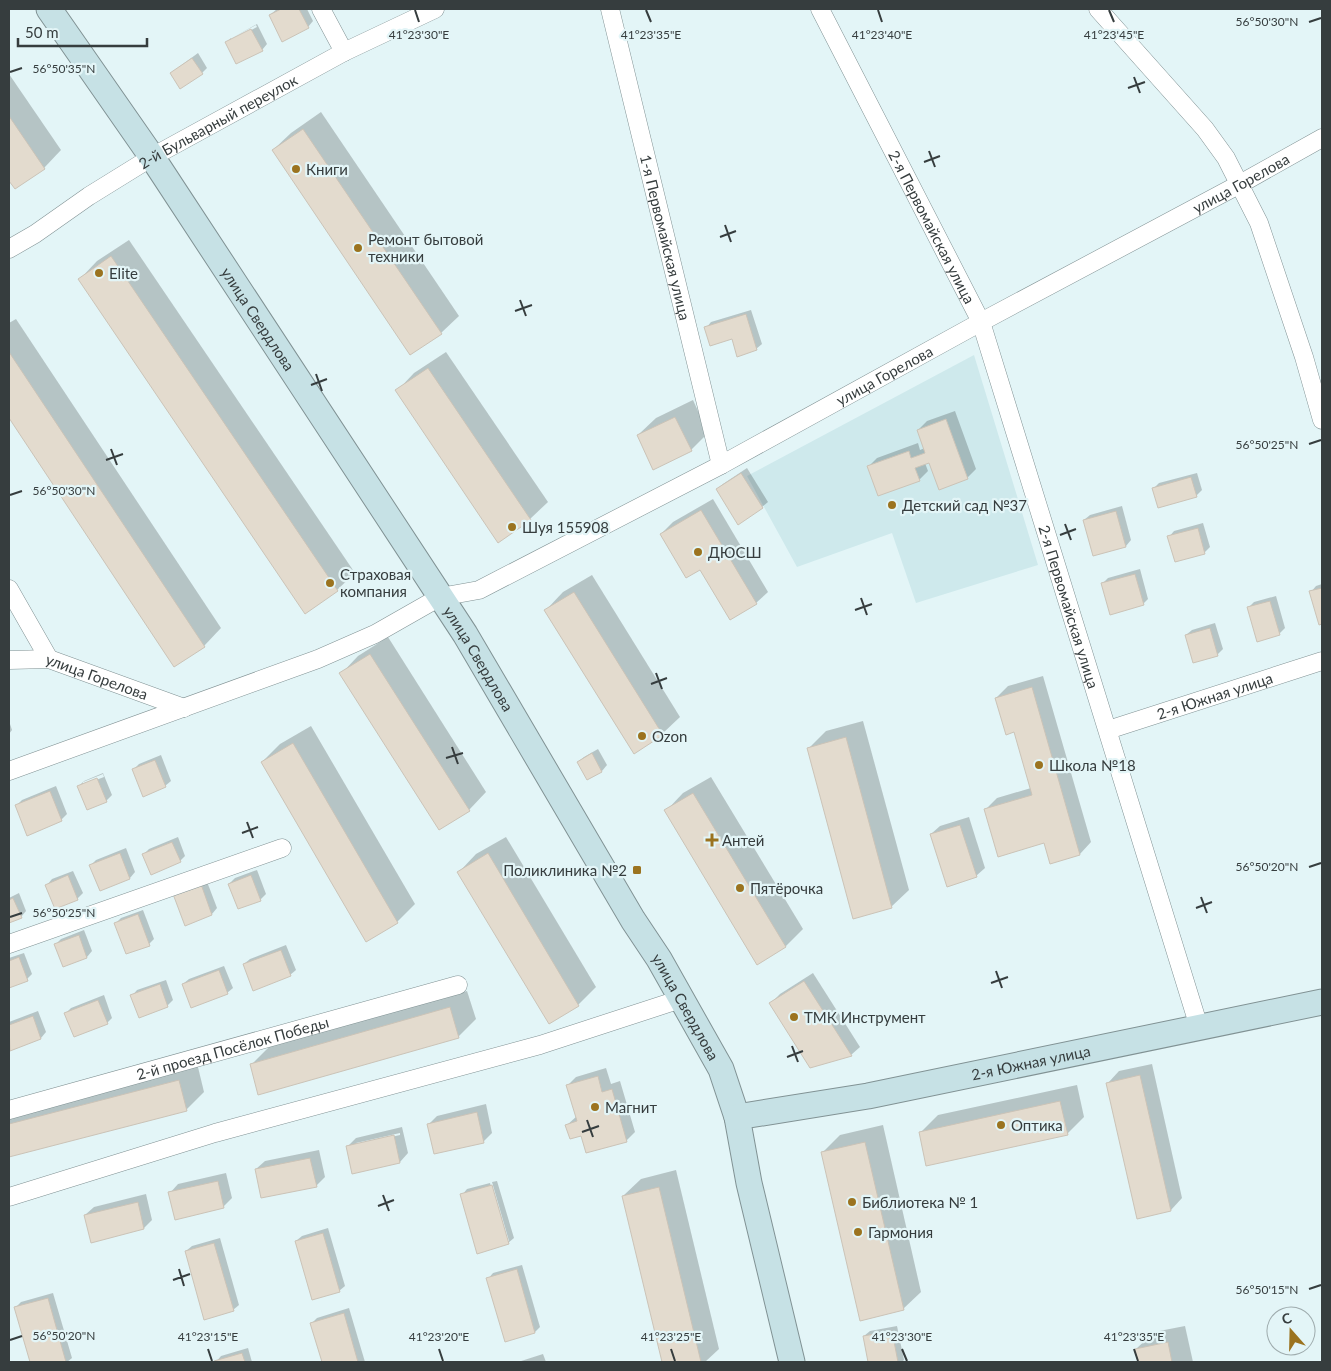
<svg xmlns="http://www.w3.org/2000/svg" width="1331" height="1371" viewBox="0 0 1331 1371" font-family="Lato,sans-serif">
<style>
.built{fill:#cee9ec}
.shadow{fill:#0003;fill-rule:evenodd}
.building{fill:#e3dbce;stroke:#cbc3b7}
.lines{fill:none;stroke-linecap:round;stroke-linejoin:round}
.street-casing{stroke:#819294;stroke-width:19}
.secondary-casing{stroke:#819294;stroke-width:27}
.street{stroke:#fff;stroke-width:18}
.secondary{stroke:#c6e1e5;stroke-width:25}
.ticks{fill:none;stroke:#363d3e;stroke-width:2}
.poi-dot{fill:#9b731f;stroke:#e3f5f7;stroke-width:2}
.labels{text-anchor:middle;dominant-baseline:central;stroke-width:4.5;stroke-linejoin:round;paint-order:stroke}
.street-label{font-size:15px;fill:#363d3e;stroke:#e3f5f7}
.poi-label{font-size:15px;fill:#363d3e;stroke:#e3f5f7;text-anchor:start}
.ticks-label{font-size:12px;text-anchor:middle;fill:#363d3e;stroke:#e3f5f7;stroke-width:4.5;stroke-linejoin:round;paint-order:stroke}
</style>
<rect width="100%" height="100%" fill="#e3f5f7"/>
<polygon class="built" points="974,355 1038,565 916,603 892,533 797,567 747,476"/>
<g class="shadow">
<polygon points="277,9 307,9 313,21 308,27 270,15"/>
<polygon points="257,24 267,44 262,50 226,43 231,38 231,41 257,27 256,25 232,38"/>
<polygon points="198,53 207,68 202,73 171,73"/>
<polygon points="9,74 61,150 44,168 15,187 9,178"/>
<polygon points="321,112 459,316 441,333 273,150 291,133"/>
<polygon points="129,240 355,573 337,590 80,279 97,261"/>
<polygon points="751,310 762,344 756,349 732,337 706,328 711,322"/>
<polygon points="16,319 221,628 204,646 174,665 9,416 9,323"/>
<polygon points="446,352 548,502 530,519 397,391 414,373"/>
<polygon points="693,400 708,433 691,450 638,435 656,418"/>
<polygon points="955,411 976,469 967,478 930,461 925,463 928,471 919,480 868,467 877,458 918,443 920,450 925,448 918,430 927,421"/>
<polygon points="747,468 768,502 762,507 738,523 717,489 723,484"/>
<polygon points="1197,473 1202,490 1196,496 1154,488 1159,483"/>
<polygon points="713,499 768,592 756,603 701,568 661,534 673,522"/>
<polygon points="1122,506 1131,540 1126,546 1084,520 1090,515"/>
<polygon points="1203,523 1210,547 1204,553 1169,537 1174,531"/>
<polygon points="1140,569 1148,599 1143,604 1103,583 1108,578"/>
<polygon points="592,575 680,717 662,734 546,610 563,592"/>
<polygon points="1322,584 1322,622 1320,623 1311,592 1316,586"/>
<polygon points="1276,596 1285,628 1279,634 1248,608 1254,602"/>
<polygon points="1215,623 1223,649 1217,655 1186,635 1192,630"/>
<polygon points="388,637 486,792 469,810 341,674 358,656"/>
<polygon points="1043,676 1091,842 1080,854 1051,862 1045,842 985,810 997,798 1031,788 1015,731 996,698 1008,686"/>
<polygon points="9,721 12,730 9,734"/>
<polygon points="863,721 909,890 891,907 809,748 826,731"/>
<polygon points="311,726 415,904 397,922 262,762 280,744"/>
<polygon points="598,749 607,765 602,771 588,779 578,762 584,757"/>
<polygon points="161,755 171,781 165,786 133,770 139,764"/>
<path d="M103,773L112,795L106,801L87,808L79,786L84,781ZM103,774L104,777L83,785V782Z"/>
<polygon points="711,777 803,929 786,946 758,963 666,811 683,793"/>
<polygon points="56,786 67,814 61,820 16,806 22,800"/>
<polygon points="969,817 985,868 976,876 931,834 940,826"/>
<polygon points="178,837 185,856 180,861 144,854 149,849"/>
<polygon points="506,837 596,987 578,1005 549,1022 459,872 476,854"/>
<polygon points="126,848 135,872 130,878 100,890 90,866 96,860"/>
<polygon points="257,870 266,894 260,900 229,884 235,878"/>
<polygon points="73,871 83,893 77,899 47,885 52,879"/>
<polygon points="206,879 217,908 212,914 186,924 174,894"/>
<polygon points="19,893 26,911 21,917 9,922 9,898"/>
<polygon points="143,910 154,939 149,944 116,923 121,918"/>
<polygon points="84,930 92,951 87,957 63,966 55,945 61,939"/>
<polygon points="286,945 296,970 290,975 244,964 250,959"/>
<polygon points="24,953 32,974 27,979 9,986 9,958"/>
<polygon points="224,966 233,988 227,993 183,984 189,979"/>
<polygon points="813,973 860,1047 851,1055 771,1003 780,994"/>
<polygon points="166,980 173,1000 168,1005 140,1016 132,996 137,990"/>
<polygon points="467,991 476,1019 458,1037 251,1065 269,1047"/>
<polygon points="104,995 112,1018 107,1023 66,1013 71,1008"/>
<polygon points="38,1011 46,1032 41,1038 11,1049 9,1044 9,1022"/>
<polygon points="197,1063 204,1092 187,1109 9,1156 9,1112"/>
<polygon points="1152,1064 1182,1198 1171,1210 1108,1083 1119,1071"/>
<polygon points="606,1068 611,1084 620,1081 635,1132 627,1140 587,1152 582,1135 567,1125 577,1116 568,1085 576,1077"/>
<polygon points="1077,1085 1084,1117 1067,1134 920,1133 938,1115"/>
<polygon points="486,1104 492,1133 484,1141 428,1125 437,1116"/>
<polygon points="883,1125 921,1292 903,1309 823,1152 840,1135"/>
<path d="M402,1127L408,1153L400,1162L353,1173L347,1147L356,1138ZM400,1133V1135L356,1145V1143Z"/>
<polygon points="319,1150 325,1177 316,1186 256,1169 265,1161"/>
<polygon points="676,1170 719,1349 705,1362 663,1362 623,1196 641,1179"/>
<polygon points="226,1173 232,1198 223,1207 170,1193 178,1184"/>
<polygon points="497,1181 514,1238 508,1243 462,1195 467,1189 490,1183 507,1241 509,1241 492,1182"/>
<polygon points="146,1194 152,1220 144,1228 85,1215 94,1207"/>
<polygon points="328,1228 345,1286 339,1291 296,1241 302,1236"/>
<polygon points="220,1238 239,1305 233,1310 186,1251 192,1246"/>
<polygon points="522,1265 540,1327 535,1332 488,1279 493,1273"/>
<polygon points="53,1293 72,1358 67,1362 31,1362 15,1308 21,1302"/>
<polygon points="349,1308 365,1362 323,1362 312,1323 317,1318"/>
<polygon points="897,1326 904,1360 902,1362 869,1362 864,1336 870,1331"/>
<polygon points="1185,1326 1193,1362 1139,1362 1136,1349 1154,1332"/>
<polygon points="248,1348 252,1362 216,1362 221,1356"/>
<polygon points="543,1354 546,1362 517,1362 518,1362"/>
</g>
<g class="building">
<polygon points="281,9 299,9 309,28 282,42 269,15"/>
<polygon points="251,29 263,51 236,64 225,42"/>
<polygon points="192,58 203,74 180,89 170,73"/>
<polygon points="9,116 45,169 15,189 9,181"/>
<polygon points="303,129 442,334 410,355 272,150"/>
<polygon points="111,256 338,591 305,614 78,279"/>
<polygon points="746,314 757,350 737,357 732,339 710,346 704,327"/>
<polygon points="9,352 205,647 174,667 9,418"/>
<polygon points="428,368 531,520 498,543 395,390"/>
<polygon points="675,417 692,451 653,470 637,435"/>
<polygon points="946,419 968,479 939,490 929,463 915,468 920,481 878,496 867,466 909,451 911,458 925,453 917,430"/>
<polygon points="741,473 763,508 738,525 716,489"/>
<polygon points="1191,477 1197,497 1158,508 1152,488"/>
<polygon points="701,510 757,604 730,620 700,570 686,578 660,534"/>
<polygon points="1116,511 1126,547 1093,556 1083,520"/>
<polygon points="1198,528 1205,554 1175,562 1167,536"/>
<polygon points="1135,574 1144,605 1110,615 1101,583"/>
<polygon points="1322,588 1322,624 1319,625 1309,591"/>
<polygon points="574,592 663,735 634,754 544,610"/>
<polygon points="1270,601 1280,635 1257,642 1247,607"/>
<polygon points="1210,628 1218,656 1193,663 1185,635"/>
<polygon points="370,654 470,811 439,830 339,673"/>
<polygon points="1032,687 1080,855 1050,864 1044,843 998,857 984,809 1032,795 1014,732 1006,735 995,698"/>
<polygon points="846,737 892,908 853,919 807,748"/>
<polygon points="293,743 398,923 366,942 261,762"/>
<polygon points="592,753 602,772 587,780 577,762"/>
<polygon points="155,760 166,787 143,797 132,769"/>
<polygon points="97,778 107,802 87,810 77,786"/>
<polygon points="50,791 62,821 27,836 15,805"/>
<polygon points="693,793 786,947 757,965 664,810"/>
<polygon points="960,825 977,877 947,887 930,834"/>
<polygon points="172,842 181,862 151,875 142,854"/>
<polygon points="120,853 130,879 100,891 89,865"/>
<polygon points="488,853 579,1006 549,1024 457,872"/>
<polygon points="68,875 78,900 55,909 45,885"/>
<polygon points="251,875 261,901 238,909 228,884"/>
<polygon points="201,884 212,915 185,926 173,894"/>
<polygon points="13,898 22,918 9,923 9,900"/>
<polygon points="138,914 150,946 126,954 114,923"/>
<polygon points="79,935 87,958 63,967 54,944"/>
<polygon points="281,950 291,976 253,991 243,964"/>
<polygon points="19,957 28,981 9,988 9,961"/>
<polygon points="219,970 228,994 191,1008 182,984"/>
<polygon points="804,981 852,1056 810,1068 769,1003"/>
<polygon points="160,984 168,1007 139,1018 130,995"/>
<polygon points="98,1000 108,1024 74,1037 64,1013"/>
<polygon points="450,1007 459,1038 258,1095 250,1064"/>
<polygon points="33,1016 41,1039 10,1051 9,1025"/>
<polygon points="1140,1075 1171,1211 1137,1219 1106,1083"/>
<polygon points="598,1076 602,1092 612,1089 627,1142 586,1153 581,1136 570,1139 565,1125 577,1121 566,1085"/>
<polygon points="179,1080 187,1111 9,1157 9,1124"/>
<polygon points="1060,1101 1068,1135 926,1166 919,1132"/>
<polygon points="477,1112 484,1143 434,1154 427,1124"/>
<polygon points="394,1135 400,1163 352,1174 346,1146"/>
<polygon points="865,1142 904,1310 860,1321 821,1152"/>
<polygon points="310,1158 317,1187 261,1198 255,1169"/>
<polygon points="218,1181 224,1208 175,1220 168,1192"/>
<polygon points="492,1185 509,1244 477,1254 460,1194"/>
<polygon points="659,1187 701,1362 662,1362 622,1196"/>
<polygon points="138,1202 144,1229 91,1243 84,1215"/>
<polygon points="323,1233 340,1292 312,1300 295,1241"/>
<polygon points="214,1243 234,1311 204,1320 185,1251"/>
<polygon points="517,1269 535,1333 505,1342 486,1278"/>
<polygon points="48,1298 66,1362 30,1362 14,1307"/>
<polygon points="344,1313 358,1362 322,1362 310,1323"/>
<polygon points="892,1331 898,1362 868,1362 863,1336"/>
<polygon points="1168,1342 1172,1362 1138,1362 1135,1349"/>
<polygon points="242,1353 245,1362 214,1362 214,1361"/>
</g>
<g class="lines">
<g class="street-casing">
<g id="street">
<polyline points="321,9 344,52"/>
<path id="s1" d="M610,9L721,465"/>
<path id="s2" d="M820,9L981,322L1199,1027"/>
<polyline points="1098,9 1205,129 1226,158 1259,223 1304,357 1322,420"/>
<path id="s3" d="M9,249L35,234L89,196L152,157L344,52L435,9"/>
<polyline points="9,589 49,659"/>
<path id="s4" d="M9,660L49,659L184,708"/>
<path id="s5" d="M1108,730L1322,661"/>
<path id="s6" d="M9,771L318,659L375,634L440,597L479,590L721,465L981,322L1240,184L1322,138"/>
<polyline points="9,944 282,848"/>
<path id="s7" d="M9,1110L458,985"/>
<polyline points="9,1197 215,1133 540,1045 681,999"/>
</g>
</g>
<g class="secondary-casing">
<g id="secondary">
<path id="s8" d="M49,9L152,157L465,634L633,920L659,959L721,1069L737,1117L749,1183L792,1362"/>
<path id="s9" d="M737,1117L868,1096L1322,1002"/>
</g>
</g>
<use href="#street" class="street"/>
<use href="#secondary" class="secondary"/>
</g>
<path class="ticks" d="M415,10L419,22M646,10L651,22M878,10L882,22M1109,10L1114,22M1309,22L1321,18M10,72L22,68M1134,77L1140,93M1128,88L1145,82M929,151L935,167M924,162L940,156M725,225L731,242M720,237L736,231M520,300L526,316M515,311L532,305M316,374L322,391M311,385L327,379M1309,444L1321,440M111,449L117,465M106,460L123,454M10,495L22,491M1065,524L1071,540M1060,535L1076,529M861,598L867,615M855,610L872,604M656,673L662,689M651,684L667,678M452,747L458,764M446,758L463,753M247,822L253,838M242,833L258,827M1309,867L1321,863M1201,897L1207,913M1196,908L1212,902M10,917L22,913M996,971L1002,988M991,983L1008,977M792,1046L798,1062M787,1057L803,1051M587,1120L593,1137M582,1132L599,1126M383,1195L389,1211M378,1206L394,1200M179,1269L184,1286M173,1280L190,1274M1309,1289L1321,1285M10,1340L22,1336M208,1349L212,1361M439,1349L443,1361M671,1349L675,1361M902,1349L907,1361M1134,1349L1138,1361"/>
<g class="poi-dot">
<circle cx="296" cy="169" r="5"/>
<circle cx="358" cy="248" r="5"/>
<circle cx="99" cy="273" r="5"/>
<circle cx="892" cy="505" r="5"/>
<circle cx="512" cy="527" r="5"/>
<circle cx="698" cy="552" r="5"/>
<circle cx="330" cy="583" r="5"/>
<circle cx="642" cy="736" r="5"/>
<circle cx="1039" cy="765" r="5"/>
<path d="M709.5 832.5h5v5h5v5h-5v5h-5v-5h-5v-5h5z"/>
<rect x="632" y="865" width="10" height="10" rx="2.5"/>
<circle cx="740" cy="888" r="5"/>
<circle cx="794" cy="1017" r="5"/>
<circle cx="595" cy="1107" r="5"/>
<circle cx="1001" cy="1125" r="5"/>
<circle cx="852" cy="1202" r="5"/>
<circle cx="858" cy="1232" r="5"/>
</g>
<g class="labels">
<g class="street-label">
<text stroke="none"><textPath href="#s3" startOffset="245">2-й Бульварный переулок</textPath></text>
<text stroke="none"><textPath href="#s6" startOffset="1369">улица Горелова</textPath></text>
<text stroke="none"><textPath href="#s2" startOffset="245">2-я Первомайская улица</textPath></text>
<text stroke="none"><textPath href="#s1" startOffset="235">1-я Первомайская улица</textPath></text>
<text stroke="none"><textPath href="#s8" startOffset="374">улица Свердлова</textPath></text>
<text stroke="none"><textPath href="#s6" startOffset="964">улица Горелова</textPath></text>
<text stroke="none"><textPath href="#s2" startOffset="650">2-я Первомайская улица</textPath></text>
<text stroke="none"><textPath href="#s8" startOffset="779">улица Свердлова</textPath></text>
<text stroke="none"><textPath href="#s4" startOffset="91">улица Горелова</textPath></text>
<text stroke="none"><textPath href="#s5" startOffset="112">2-я Южная улица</textPath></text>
<text stroke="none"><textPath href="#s8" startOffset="1184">улица Свердлова</textPath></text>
<text stroke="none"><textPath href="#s7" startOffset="232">2-й проезд Посёлок Победы</textPath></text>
<text stroke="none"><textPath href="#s9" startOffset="299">2-я Южная улица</textPath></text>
</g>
<g class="poi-label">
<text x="306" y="169">Книги</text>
<text x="368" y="239">Ремонт бытовой<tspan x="368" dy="17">техники</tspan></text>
<text x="109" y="273">Elite</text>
<text x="902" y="505">Детский сад №37</text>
<text x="522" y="527">Шуя 155908</text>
<text x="708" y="552">ДЮСШ</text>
<text x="340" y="574">Страховая<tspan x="340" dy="17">компания</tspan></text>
<text x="652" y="736">Ozon</text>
<text x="1049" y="765">Школа №18</text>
<text x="722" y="840">Антей</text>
<text x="627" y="870" text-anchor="end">Поликлиника №2</text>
<text x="750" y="888">Пятёрочка</text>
<text x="804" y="1017">ТМК Инструмент</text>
<text x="605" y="1107">Магнит</text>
<text x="1011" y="1125">Оптика</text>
<text x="862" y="1202">Библиотека № 1</text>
<text x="868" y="1232">Гармония</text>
</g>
</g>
<g class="ticks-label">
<text x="1267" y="26">56°50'30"N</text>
<text x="882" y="39">41°23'40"E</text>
<text x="419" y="39">41°23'30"E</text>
<text x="651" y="39">41°23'35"E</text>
<text x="1114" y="39">41°23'45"E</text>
<text x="64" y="73">56°50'35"N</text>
<text x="1267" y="449">56°50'25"N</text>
<text x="64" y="495">56°50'30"N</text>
<text x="1267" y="871">56°50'20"N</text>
<text x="64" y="917">56°50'25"N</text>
<text x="1267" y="1294">56°50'15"N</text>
<text x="64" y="1340">56°50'20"N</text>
<text x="208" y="1341">41°23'15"E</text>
<text x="439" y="1341">41°23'20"E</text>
<text x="671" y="1341">41°23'25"E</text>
<text x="902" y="1341">41°23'30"E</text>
<text x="1134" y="1341">41°23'35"E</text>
</g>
<rect width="1331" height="1371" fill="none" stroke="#363d3e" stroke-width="20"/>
<g transform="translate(1291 1331) rotate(340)"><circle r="24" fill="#e3f5f7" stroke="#9eabad"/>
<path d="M0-4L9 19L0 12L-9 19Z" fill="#9b731f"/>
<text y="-8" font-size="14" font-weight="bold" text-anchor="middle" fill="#363d3e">С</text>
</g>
<path d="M18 38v8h129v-8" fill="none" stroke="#363d3e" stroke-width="2.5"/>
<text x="25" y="38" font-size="15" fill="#363d3e" stroke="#e3f5f7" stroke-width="4" paint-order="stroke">50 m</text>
</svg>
